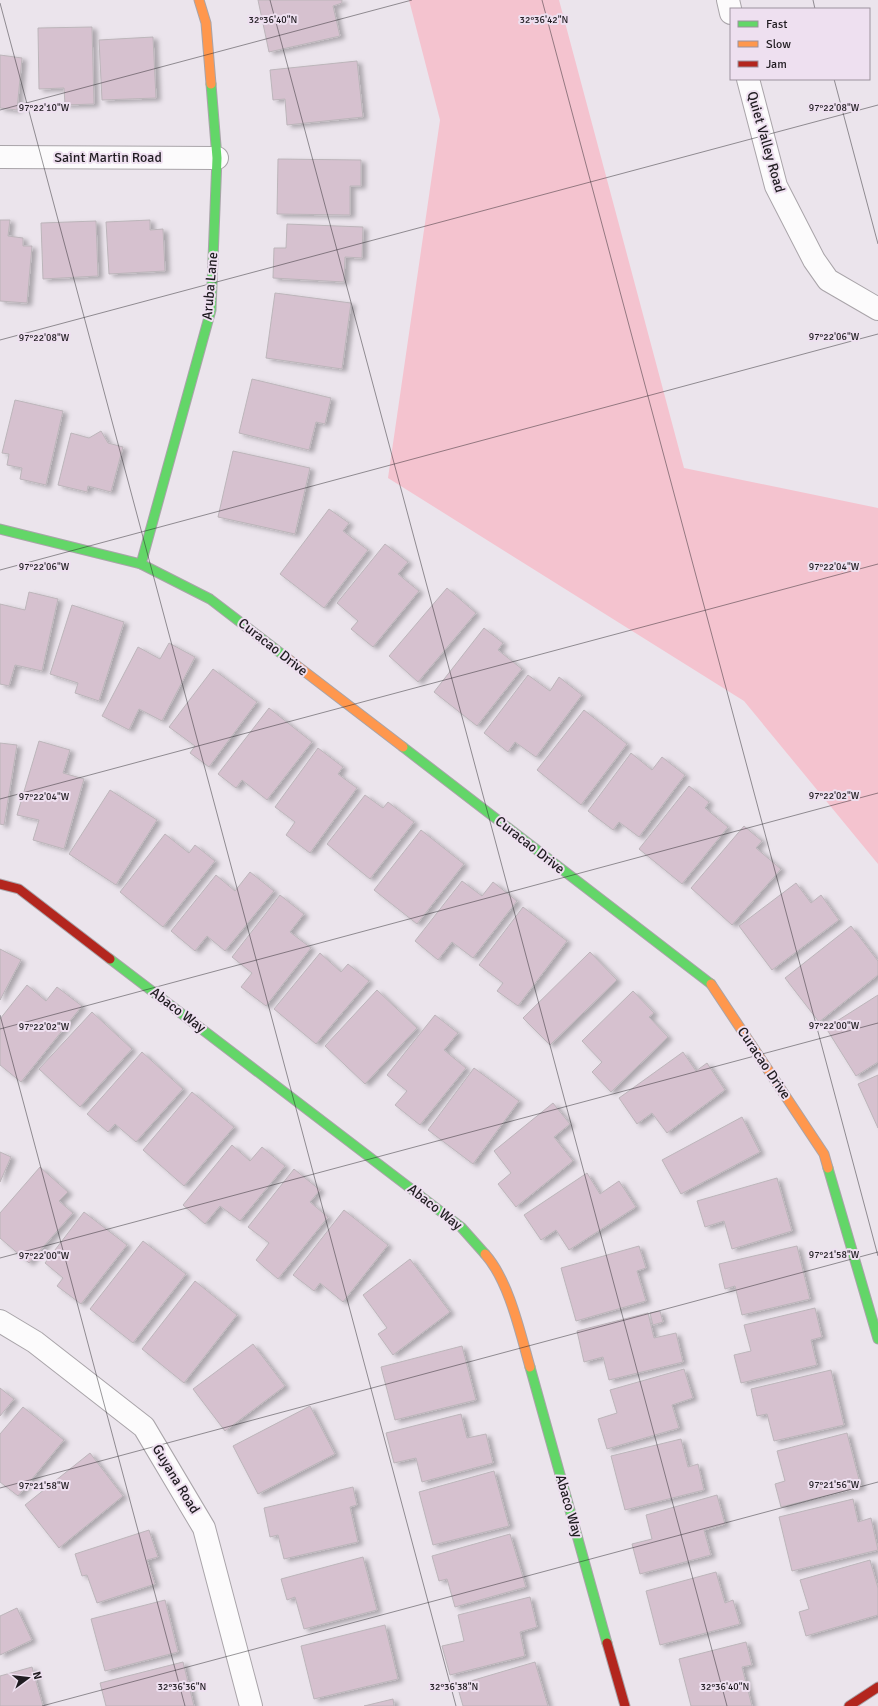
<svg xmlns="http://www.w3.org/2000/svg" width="878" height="1706" viewBox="0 0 878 1706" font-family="Signika,sans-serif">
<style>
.green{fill:#f4c3cf}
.building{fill:#d6c1cf;stroke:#bcb5ba;filter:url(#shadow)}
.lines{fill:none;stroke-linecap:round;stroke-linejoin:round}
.street-casing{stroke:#a9a4a9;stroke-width:24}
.fast-casing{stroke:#a9a4a9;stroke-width:11}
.slow-casing{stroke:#a9a4a9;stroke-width:11}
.jam-casing{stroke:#a9a4a9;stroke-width:11}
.street{stroke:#fcfbfc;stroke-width:22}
.fast{stroke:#63d668;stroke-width:9}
.slow{stroke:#ff974d;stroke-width:9}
.jam{stroke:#b3261e;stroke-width:9}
.ticks{fill:none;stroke:#201c21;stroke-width:1;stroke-opacity:0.45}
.labels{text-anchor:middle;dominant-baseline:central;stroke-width:4;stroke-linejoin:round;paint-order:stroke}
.street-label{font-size:14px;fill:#201c21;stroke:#eee0f0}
.ticks-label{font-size:10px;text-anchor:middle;fill:#201c21;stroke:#eee0f0;stroke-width:4;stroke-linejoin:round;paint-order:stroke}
</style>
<defs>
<filter id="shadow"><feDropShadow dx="4.5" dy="2.5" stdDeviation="2" flood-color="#0004"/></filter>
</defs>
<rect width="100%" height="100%" fill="#ebe4ec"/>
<polygon class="green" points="409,0 559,0 684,468 878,508 878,864 744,701 388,478 440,120"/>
<g class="building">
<polygon points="258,0 342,0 342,3 333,6 340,36 269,52"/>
<polygon points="92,27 94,104 65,105 64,88 39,89 38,28"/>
<polygon points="153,37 156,98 102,100 99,40"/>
<polygon points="0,55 22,58 17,110 0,108"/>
<polygon points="357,61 363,117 287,125 285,99 273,100 270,70"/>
<polygon points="278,159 361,160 361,186 350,186 350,215 277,214"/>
<polygon points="0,220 10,220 8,236 23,238 23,246 32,246 27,303 0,301"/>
<polygon points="150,220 150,230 163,229 165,271 109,274 106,222"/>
<polygon points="96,221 98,276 43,279 41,223"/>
<polygon points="287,224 363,227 362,258 345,257 344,282 273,278 274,248 286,248"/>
<polygon points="275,293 351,303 342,369 266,358"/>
<polygon points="252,379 331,398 325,424 316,422 309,450 239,433"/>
<polygon points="15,400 63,411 46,485 20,479 22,468 7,465 9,454 2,453"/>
<polygon points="101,431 108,443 123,447 111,492 88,486 87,492 58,485 71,433 89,438"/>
<polygon points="233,451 310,468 295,534 218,517"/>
<polygon points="329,509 349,523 343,531 368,550 324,608 280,574"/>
<polygon points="385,544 408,562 398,574 419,591 373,647 351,629 358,621 337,603"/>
<polygon points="447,588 476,613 418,682 389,656"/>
<polygon points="29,592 58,599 42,671 15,665 9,686 0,684 0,604 25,610"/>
<polygon points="72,605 124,622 99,701 75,693 78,683 50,674"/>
<polygon points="484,628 503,643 498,650 522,669 477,726 434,692"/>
<polygon points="169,643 195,657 162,721 139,709 129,730 102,716 138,647 160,659"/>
<polygon points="213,669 257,702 209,767 190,753 195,746 169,727"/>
<polygon points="528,675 550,691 559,677 582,695 536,757 515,742 508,752 484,733"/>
<polygon points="269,708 312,742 267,800 242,780 236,788 218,774"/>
<polygon points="584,710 627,744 581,805 537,770"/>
<polygon points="39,741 70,750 63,773 84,779 64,849 33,840 39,820 17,815"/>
<polygon points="0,743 17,745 4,825 0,824"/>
<polygon points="318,748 343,767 338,774 357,788 310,853 286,835 295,822 275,807"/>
<polygon points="631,753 652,770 662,757 685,775 639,837 619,822 613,830 588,811"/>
<polygon points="689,786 709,802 705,808 728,827 682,884 639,849"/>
<polygon points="110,790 157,820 116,885 69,854"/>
<polygon points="365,795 383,808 388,802 414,822 370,879 327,844"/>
<polygon points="744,826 762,841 756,848 781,869 732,925 691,888"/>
<polygon points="421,830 464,864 417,924 374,890"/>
<polygon points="165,834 189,853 195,845 215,861 163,927 120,892"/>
<polygon points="250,872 274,891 225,951 207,936 195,951 171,931 216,875 235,891"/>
<polygon points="462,881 482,896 493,882 517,901 473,958 452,942 438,960 415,941"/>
<polygon points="796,883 811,903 821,895 839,920 772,970 739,926"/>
<polygon points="280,895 304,914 290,932 311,948 266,1006 241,987 252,973 232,957"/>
<polygon points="523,907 567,941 518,1006 497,991 503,983 479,965"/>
<polygon points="851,926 878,961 878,975 819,1022 785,978"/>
<polygon points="0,949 21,960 0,1000"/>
<polygon points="590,952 617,980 550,1045 523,1018"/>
<polygon points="320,953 341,972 348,964 369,981 316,1044 274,1009"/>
<polygon points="27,985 46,1001 57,987 82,1006 21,1082 0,1065 0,1019"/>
<polygon points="377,990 417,1028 365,1084 325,1046"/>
<polygon points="633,991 654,1013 649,1017 668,1037 611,1092 592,1072 602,1062 582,1041"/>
<polygon points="878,995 878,1062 856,1076 826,1028"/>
<polygon points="92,1012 132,1049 80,1107 39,1069"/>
<polygon points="435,1015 458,1033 444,1050 466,1068 420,1125 395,1105 407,1091 387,1075"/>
<polygon points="142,1052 183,1089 136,1142 115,1124 108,1132 87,1114"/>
<polygon points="683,1052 696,1071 707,1063 725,1090 667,1133 652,1113 637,1124 619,1098"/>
<polygon points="474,1068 519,1101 473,1164 428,1130"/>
<polygon points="878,1075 878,1128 858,1084"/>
<polygon points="192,1092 234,1127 184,1186 143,1150"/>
<polygon points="553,1103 570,1124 554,1137 573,1161 516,1207 498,1184 511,1173 494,1151"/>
<polygon points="742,1117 760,1152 681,1194 662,1160"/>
<polygon points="232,1145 250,1161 262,1147 285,1166 240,1221 220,1206 205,1224 183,1205"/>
<polygon points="0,1152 11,1157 0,1182"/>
<polygon points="40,1167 68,1192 59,1201 73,1213 29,1263 0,1238 0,1213"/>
<polygon points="294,1169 320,1190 310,1202 328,1217 278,1279 256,1260 269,1243 248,1227"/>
<polygon points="587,1173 600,1194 619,1181 636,1207 569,1250 556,1230 541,1240 524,1215"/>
<polygon points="777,1178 792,1231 732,1249 724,1221 705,1227 697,1201"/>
<polygon points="344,1210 388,1245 343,1302 320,1283 314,1291 293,1275"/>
<polygon points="84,1212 127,1245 81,1304 57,1286 63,1278 45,1263"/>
<polygon points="143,1241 186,1274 133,1343 90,1309"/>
<polygon points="639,1246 646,1268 637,1271 646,1301 576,1321 561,1268"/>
<polygon points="797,1246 810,1299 742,1315 735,1286 725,1289 719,1264"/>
<polygon points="410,1259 450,1312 393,1355 378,1334 387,1328 363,1295"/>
<polygon points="195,1281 237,1315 184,1383 142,1349"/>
<polygon points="815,1308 822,1337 811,1340 817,1365 741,1383 734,1355 751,1351 744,1325"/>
<polygon points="660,1311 663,1322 653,1325 650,1313"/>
<polygon points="648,1313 654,1338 676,1333 683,1362 609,1380 603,1357 584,1362 577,1331"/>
<polygon points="253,1344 285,1386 225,1431 193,1389"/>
<polygon points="462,1346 476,1400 395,1420 381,1367"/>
<polygon points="684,1369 693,1398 672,1405 679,1428 607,1449 598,1419 617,1413 610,1390"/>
<polygon points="831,1370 844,1425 774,1441 767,1414 757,1416 751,1389"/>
<polygon points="0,1388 14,1399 0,1416"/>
<polygon points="310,1406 335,1454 258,1494 233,1446"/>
<polygon points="23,1407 64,1440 18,1496 0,1482 0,1434"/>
<polygon points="461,1414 467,1438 486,1434 493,1463 422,1482 416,1458 394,1463 386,1433"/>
<polygon points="847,1433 861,1487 781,1507 775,1484 785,1481 777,1451"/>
<polygon points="681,1439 688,1467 698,1464 704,1490 625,1510 611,1456"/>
<polygon points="90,1453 123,1496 59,1548 25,1505"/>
<polygon points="494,1471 509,1526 433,1545 419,1492"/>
<polygon points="353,1487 357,1505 350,1507 358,1542 284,1559 278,1535 270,1537 264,1508"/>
<polygon points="717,1495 725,1524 704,1530 711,1555 640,1574 632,1544 652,1539 646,1515"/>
<polygon points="853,1499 858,1522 871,1518 878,1550 792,1571 779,1517"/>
<polygon points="149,1530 158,1557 147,1560 155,1584 97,1603 87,1575 82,1576 75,1554"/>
<polygon points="510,1534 526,1587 455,1607 447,1579 439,1581 432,1556"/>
<polygon points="363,1557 377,1610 304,1629 295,1597 287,1600 281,1579"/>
<polygon points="870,1560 878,1588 878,1615 806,1636 799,1612 809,1609 800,1580"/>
<polygon points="716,1572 725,1603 733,1600 740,1624 660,1645 646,1591"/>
<polygon points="530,1597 537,1627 520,1632 525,1656 450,1675 442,1646 464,1641 458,1615"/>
<polygon points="165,1600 178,1652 105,1671 91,1619"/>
<polygon points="17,1608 32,1640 0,1655 0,1616"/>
<polygon points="385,1625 398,1679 314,1699 301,1646"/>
<polygon points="746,1642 752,1665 742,1667 752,1706 691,1706 679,1659"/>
<polygon points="183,1662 194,1706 106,1706 100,1683"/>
<polygon points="535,1662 548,1706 463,1706 457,1685"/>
<polygon points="32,1667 43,1706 0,1706 0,1676"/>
<polygon points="393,1699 394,1706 364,1706"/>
</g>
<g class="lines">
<g class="street-casing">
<g id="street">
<polyline points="728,0 731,13"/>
<polyline points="748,79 776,186 814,260 828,280 878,309"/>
<polyline points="0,157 217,158"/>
<polyline points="0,1321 35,1342 144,1427 204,1528 251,1706"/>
</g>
</g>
<g class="fast-casing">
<g id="fast">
<polyline points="0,529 141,564 210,599 287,658"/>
<polyline points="141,564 211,310 217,158 211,84"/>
<polyline points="403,747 711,984"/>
<polyline points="110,959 461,1227 485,1254"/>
<polyline points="828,1168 878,1339"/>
<polyline points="530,1367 607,1643"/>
</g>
</g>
<g class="slow-casing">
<g id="slow">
<polyline points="199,0 206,23 211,84"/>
<polyline points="287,658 403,747"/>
<polyline points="711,984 824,1154 828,1168"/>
<path d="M485,1254C509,1281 520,1332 530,1367"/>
</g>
</g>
<g class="jam-casing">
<g id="jam">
<polyline points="0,884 19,889 110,959"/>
<polyline points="607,1643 625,1706"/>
<polyline points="849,1706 878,1687"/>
</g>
</g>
<use href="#street" class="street"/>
<use href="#fast" class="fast"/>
<use href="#slow" class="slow"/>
<use href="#jam" class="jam"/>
</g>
<path class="ticks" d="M270,0L727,1706M542,0L878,1256M813,0L815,9M0,3L456,1706M834,79L878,244M0,110L412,0M0,340L878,105M0,570L878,334M0,799L878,564M0,1015L185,1706M0,1029L878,793M0,1258L878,1023M0,1488L878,1252M42,1706L878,1482"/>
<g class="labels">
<g class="street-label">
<text transform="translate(766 142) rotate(74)">Quiet Valley Road</text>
<text x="108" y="157">Saint Martin Road</text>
<text transform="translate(210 286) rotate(-85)">Aruba Lane</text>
<text transform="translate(273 647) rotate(38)">Curacao Drive</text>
<text transform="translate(530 845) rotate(38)">Curacao Drive</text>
<text transform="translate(178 1010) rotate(37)">Abaco Way</text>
<text transform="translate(764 1063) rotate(56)">Curacao Drive</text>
<text transform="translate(435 1207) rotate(38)">Abaco Way</text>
<text transform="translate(176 1479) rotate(59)">Guyana Road</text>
<text transform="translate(569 1506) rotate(74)">Abaco Way</text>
</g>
</g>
<g class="ticks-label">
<text x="273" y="23">32°36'40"N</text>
<text x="544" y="23">32°36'42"N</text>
<text x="834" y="111">97°22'08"W</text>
<text x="44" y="111">97°22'10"W</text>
<text x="834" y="340">97°22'06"W</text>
<text x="44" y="341">97°22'08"W</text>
<text x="834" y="570">97°22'04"W</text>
<text x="44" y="570">97°22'06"W</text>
<text x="834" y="799">97°22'02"W</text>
<text x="44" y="800">97°22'04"W</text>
<text x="834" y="1029">97°22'00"W</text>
<text x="44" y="1030">97°22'02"W</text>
<text x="834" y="1258">97°21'58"W</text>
<text x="44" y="1259">97°22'00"W</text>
<text x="834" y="1488">97°21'56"W</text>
<text x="44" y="1489">97°21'58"W</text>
<text x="182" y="1690">32°36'36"N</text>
<text x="454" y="1690">32°36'38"N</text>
<text x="725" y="1690">32°36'40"N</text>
</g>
<rect x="730" y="8" width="140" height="72" fill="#eee0f0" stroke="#9c929d"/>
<rect x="738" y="21" width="20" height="6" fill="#63d668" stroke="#9c929d"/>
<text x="766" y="28" font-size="12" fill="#201c21">Fast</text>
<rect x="738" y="41" width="20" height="6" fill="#ff974d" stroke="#9c929d"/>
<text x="766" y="48" font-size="12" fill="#201c21">Slow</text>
<rect x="738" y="61" width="20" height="6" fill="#b3261e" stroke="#9c929d"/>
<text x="766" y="68" font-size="12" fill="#201c21">Jam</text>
<g transform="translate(28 1678) rotate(75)" stroke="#eee0f0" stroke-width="3" paint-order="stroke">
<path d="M0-3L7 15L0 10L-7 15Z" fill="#201c21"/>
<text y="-6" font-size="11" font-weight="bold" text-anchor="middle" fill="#201c21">N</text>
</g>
</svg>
